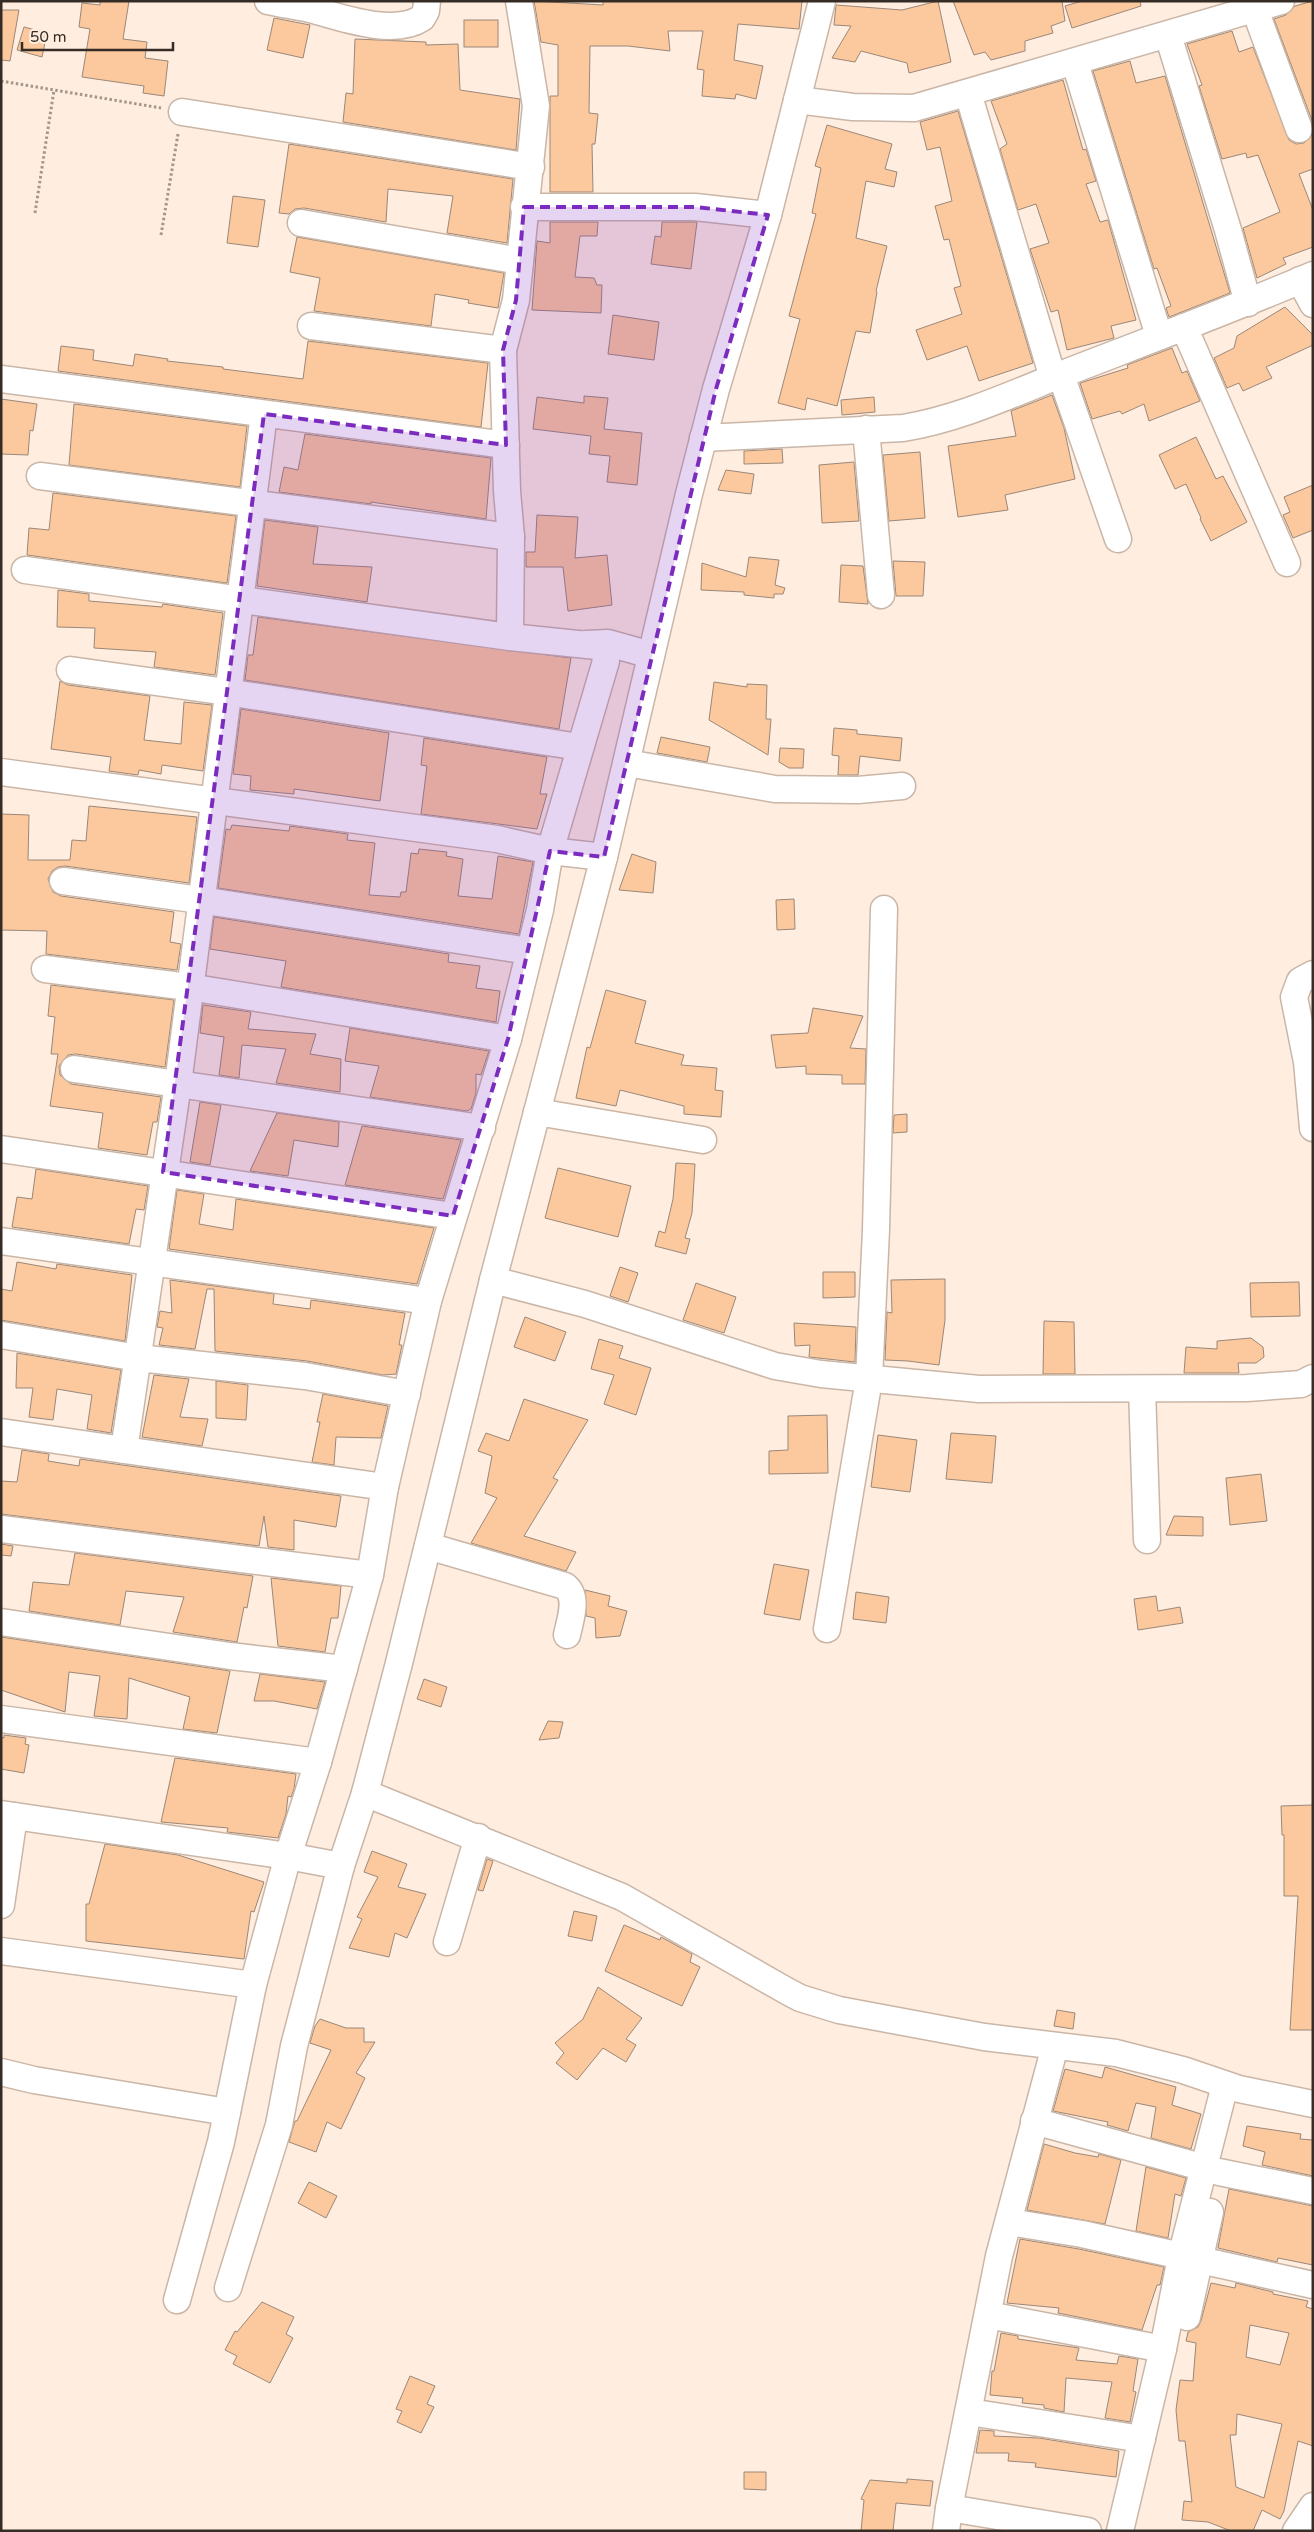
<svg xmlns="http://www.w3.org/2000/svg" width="1314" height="2532" viewBox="0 0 1314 2532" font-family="'Varela Round',sans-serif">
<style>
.building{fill:#fcc89d;stroke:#9b8879;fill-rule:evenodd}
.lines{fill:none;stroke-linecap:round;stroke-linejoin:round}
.minor-casing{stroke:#cab6a6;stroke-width:29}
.path{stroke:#a3968b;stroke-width:3;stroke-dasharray:2.5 2.5;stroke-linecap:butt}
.minor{stroke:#fff;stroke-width:26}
.marked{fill:#7b2cbf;fill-opacity:0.2;stroke:#7b2cbf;stroke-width:4;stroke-dasharray:10 6;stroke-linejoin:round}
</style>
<rect width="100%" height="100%" fill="#ffede0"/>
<g class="building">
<polygon points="100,1 129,1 123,39 147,42 145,58 168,61 164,96 143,93 144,86 82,77 90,29 79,27 82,3 100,5"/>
<polygon points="534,1 603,5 603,1 802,1 799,29 738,24 734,60 763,66 756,99 736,94 735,99 702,96 704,70 697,69 703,31 668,31 670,51 628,46 590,46 589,113 598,114 595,144 592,144 593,192 550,192 550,96 558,96 558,45 541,42"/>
<polygon points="938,1 951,62 909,73 907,63 861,51 855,62 832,58 851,26 834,25 836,5 902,10"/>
<polygon points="953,1 1062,1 1065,21 1051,26 1053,33 1025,41 1025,51 991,60 985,52 974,55"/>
<polygon points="1082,1 1140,1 1141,6 1072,28 1065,6"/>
<polygon points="1313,1 1313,123 1274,19 1286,15 1295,6"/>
<polygon points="1,10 19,10 10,61 1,60"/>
<polygon points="274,18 310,25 303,58 267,50"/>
<rect x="464" y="20" width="34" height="27"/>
<polygon points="24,27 47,33 42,57 17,50"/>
<polygon points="1232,31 1239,52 1253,47 1289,140 1296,144 1304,143 1313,134 1313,169 1299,174 1313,210 1313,247 1283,258 1286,264 1257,278 1243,228 1280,212 1258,155 1247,158 1246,153 1222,159 1199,86 1202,85 1187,44"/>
<polygon points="355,39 426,42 426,45 458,44 460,90 520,99 516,150 343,122 346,93 353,94"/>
<polygon points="1130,61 1136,83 1165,76 1230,293 1169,317 1166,308 1171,306 1157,268 1154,269 1093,71"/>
<polygon points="1063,80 1083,150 1086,149 1096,181 1086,184 1100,222 1108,220 1136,320 1111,326 1114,338 1067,350 1058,310 1051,312 1030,249 1049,243 1036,204 1018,210 1000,149 1007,144 991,101"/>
<polygon points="958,111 1033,363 979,381 967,346 927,360 916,330 962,314 954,288 961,286 949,239 944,240 935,206 952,201 940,147 927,150 920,122"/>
<polygon points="827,125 892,144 885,169 897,172 894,187 866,181 856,238 887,246 876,291 877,292 870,333 856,331 837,406 807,398 805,410 778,403 800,319 789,316 816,214 812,213 821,168 815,166"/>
<polygon points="289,144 513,179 507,243 447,233 453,196 388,189 386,222 304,208 295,209 289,214 279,213"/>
<polygon points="233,196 265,200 258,247 227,243"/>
<polygon points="550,222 598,222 597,236 580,236 575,277 594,278 597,285 602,285 601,313 532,310 537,241 550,243"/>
<polygon points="662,222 697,222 691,269 651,264 655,236 661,237"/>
<polygon points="297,237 504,273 498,308 468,303 469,300 435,294 431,326 314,311 320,278 290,272"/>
<polygon points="1285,307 1313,335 1313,345 1266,367 1272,378 1243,391 1239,383 1227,388 1214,358 1234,348 1237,336"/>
<polygon points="613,315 659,322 654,360 608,354"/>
<polygon points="308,341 488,363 481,427 58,371 61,346 94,350 93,360 133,366 135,354 168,359 167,361 223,367 223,369 303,379"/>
<polygon points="1172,348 1182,373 1187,371 1200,401 1149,421 1144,404 1122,414 1120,411 1092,419 1080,383 1128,368 1127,365"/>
<polygon points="1052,395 1064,428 1075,479 1005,495 1008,510 958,517 948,446 1016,436 1011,411"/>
<polygon points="584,396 608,398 604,429 642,433 637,485 607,482 610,456 589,454 591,436 533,429 537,397 584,403"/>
<polygon points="874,397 875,412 842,415 841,400"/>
<polygon points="1,399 37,404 33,431 30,430 28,455 1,454"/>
<polygon points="74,404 247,426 240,487 69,465"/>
<polygon points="305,434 491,458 486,519 371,502 371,504 279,492 284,467 298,470"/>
<polygon points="1196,437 1216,479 1223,476 1247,522 1211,541 1200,519 1201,518 1186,484 1175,489 1159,455"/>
<polygon points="782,449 783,463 744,464 744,451"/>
<polygon points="920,452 925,518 889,521 883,455"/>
<polygon points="854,462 859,521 822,523 819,465"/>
<polygon points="726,470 754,474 751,494 718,490"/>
<polygon points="1313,485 1313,530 1293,538 1283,515 1290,512 1284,497"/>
<polygon points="53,493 236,516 227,583 27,555 29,528 49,530"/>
<polygon points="537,515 578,517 575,558 607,555 612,605 568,611 563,567 526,567 526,552 535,552"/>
<polygon points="265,520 318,527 313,564 372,567 367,602 257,586"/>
<polygon points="749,557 779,560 775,585 785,588 783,594 774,594 774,598 744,595 744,592 701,590 702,563 746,577"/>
<polygon points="893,561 925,562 923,596 896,596"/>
<polygon points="841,565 863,566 868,604 839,602"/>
<polygon points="58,590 89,594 89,601 162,607 163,604 223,613 215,675 154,667 156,652 94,648 95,628 57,627"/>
<polygon points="258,617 571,658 559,729 245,680 248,655 253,655"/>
<polygon points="60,681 68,685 150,696 144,740 181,744 184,702 212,705 203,771 162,765 161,774 139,770 138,775 109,771 111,757 51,749"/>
<polygon points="714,682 747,687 747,684 767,685 766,719 771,719 768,755 709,720"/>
<polygon points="241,709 389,733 380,801 294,789 294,794 250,790 251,776 233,774"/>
<polygon points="834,728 857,730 857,734 902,738 900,761 860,756 858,775 838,775 839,756 832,755"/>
<polygon points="661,737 710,747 707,762 657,753"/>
<polygon points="424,738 547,757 540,794 547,794 537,829 421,814 427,766 421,765"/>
<polygon points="780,748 804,749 803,768 789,768 779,762"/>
<polygon points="89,806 197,817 189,883 65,866 58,867 52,871 48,879 53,892 61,896 174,912 170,942 181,944 177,970 46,954 47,931 1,930 1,814 29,815 28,860 70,860 72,840 86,841"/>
<polygon points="232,825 289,831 290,826 348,834 347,840 375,843 369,895 400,897 401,892 406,892 411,853 418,854 419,849 447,852 446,856 463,859 458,896 492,899 498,856 533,862 519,934 218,888 226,829 230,830"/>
<polygon points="632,854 656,862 653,893 619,890"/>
<polygon points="794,899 795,929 777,930 776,900"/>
<polygon points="214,917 449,954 448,962 480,966 476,988 500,991 496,1022 281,987 286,961 210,949"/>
<polygon points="51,985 174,1000 165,1067 76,1054 68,1055 59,1066 60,1075 71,1084 161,1097 157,1122 153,1122 147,1155 98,1148 103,1113 50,1106 58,1054 51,1054 55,1017 48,1016"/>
<polygon points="606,990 646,1001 635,1043 684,1055 681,1065 717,1068 715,1090 723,1091 721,1117 684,1114 684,1106 620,1090 616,1106 576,1098 587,1047 590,1048"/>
<polygon points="203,1005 251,1012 248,1029 316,1034 310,1054 341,1059 340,1092 276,1083 286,1049 242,1045 239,1078 219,1075 224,1037 200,1033"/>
<polygon points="813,1008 863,1016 850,1048 866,1049 865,1084 842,1084 842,1075 806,1074 806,1066 776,1068 771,1035 808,1033"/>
<polygon points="350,1028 489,1051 481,1075 476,1074 476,1093 471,1109 467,1111 370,1097 379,1066 345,1061"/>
<polygon points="200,1102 221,1105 210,1165 190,1162"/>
<polygon points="277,1113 339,1122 338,1147 294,1140 288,1176 250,1171"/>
<polygon points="907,1114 907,1132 893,1133 894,1115"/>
<polygon points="362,1126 461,1140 443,1199 345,1185"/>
<polygon points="676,1163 695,1164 692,1213 685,1238 690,1239 686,1254 655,1246 659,1231 665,1233 673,1199"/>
<polygon points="558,1168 631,1186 618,1237 545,1218"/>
<polygon points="36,1169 148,1186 144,1210 136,1209 129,1244 12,1227 17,1197 32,1199"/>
<polygon points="177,1190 204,1194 199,1224 233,1230 236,1199 434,1228 417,1284 169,1249"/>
<polygon points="17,1262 56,1269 57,1264 132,1275 125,1341 1,1320 1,1289 12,1291"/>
<polygon points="620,1267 638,1273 628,1302 610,1296"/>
<polygon points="823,1272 855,1272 855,1297 823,1298"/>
<polygon points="945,1279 945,1320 939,1365 908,1361 885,1360 887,1312 892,1313 891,1280"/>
<polygon points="170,1280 274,1294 273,1304 310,1309 311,1300 405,1313 399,1345 402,1345 396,1374 383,1375 307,1361 215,1351 214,1289 207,1289 195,1349 159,1345 163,1328 157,1327 160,1311 172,1313"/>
<polygon points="1299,1282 1300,1316 1251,1317 1250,1283"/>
<polygon points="696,1283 736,1297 724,1333 683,1320"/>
<polygon points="525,1317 566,1332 555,1361 514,1347"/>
<polygon points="1044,1321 1074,1322 1075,1374 1043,1374"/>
<polygon points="794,1323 856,1327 855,1362 809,1357 810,1345 795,1346"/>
<polygon points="1251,1338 1263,1347 1264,1357 1256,1363 1238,1363 1239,1373 1184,1373 1186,1347 1217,1349 1217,1341"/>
<polygon points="599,1339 623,1346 619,1358 651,1368 636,1415 604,1404 614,1375 591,1369"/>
<polygon points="17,1353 121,1370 111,1433 87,1429 92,1395 57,1389 53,1420 29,1417 33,1388 16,1388"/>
<polygon points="154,1375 189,1379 180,1417 208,1419 202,1446 142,1437"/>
<polygon points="216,1381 248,1385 246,1420 216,1418"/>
<polygon points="323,1394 388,1406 381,1438 336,1437 334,1465 312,1462 320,1422 317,1422"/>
<polygon points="524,1399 588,1420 553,1478 558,1480 524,1536 576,1552 566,1571 471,1543 497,1498 485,1493 492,1456 478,1451 486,1433 509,1441"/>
<polygon points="827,1415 828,1473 769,1474 769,1451 788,1450 788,1416"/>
<polygon points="951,1433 996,1436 992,1483 946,1479"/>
<polygon points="878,1435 917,1440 910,1492 871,1487"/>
<polygon points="22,1450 49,1454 48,1461 79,1466 80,1459 341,1496 336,1527 294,1520 294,1550 268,1547 264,1516 259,1546 1,1514 1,1481 17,1482"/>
<polygon points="1261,1474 1267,1521 1230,1525 1226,1478"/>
<polygon points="1174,1516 1203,1517 1203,1536 1166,1535"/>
<polygon points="1,1544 13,1546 11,1556 1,1555"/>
<polygon points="75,1553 253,1576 247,1608 244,1607 237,1642 173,1632 184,1597 126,1591 120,1625 29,1611 33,1582 69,1585"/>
<polygon points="774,1564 809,1570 800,1620 764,1614"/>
<polygon points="271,1578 341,1586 338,1618 331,1618 325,1652 278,1646"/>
<polygon points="585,1590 610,1596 608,1606 627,1611 620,1636 596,1638 595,1618 586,1616"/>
<polygon points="856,1592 889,1597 886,1623 853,1619"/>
<polygon points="1156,1596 1158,1611 1180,1607 1183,1623 1138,1630 1134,1599"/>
<polygon points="1,1637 230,1671 217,1733 183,1729 190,1697 129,1678 127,1719 94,1716 100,1676 69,1672 65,1712 1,1690"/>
<polygon points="260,1674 325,1682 317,1709 274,1701 254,1701"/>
<polygon points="424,1679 447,1687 441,1707 417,1699"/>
<polygon points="548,1721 563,1722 559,1738 539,1740"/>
<polygon points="4,1735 26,1738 25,1744 29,1745 24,1773 1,1769 1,1737 4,1738"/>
<polygon points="175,1758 296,1774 294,1789 291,1797 288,1796 286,1814 278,1838 227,1832 228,1828 161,1822"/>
<polygon points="1313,1805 1313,2030 1290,2030 1298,1896 1284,1896 1284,1835 1282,1835 1281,1806"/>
<polygon points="105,1844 178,1855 264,1882 254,1912 251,1911 244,1959 86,1941 86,1904 89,1904"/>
<polygon points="372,1851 407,1864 398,1887 426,1894 407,1938 395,1933 389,1957 349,1948 362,1919 357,1917 378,1877 364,1872"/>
<polygon points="487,1859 493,1861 483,1891 478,1890"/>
<polygon points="574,1911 597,1916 592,1941 568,1936"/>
<polygon points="624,1925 660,1940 661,1937 692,1954 690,1962 700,1967 682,2006 605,1971"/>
<polygon points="598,1987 642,2018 626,2039 636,2045 626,2062 603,2048 577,2080 556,2063 564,2053 555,2043 583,2019"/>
<polygon points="1057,2010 1075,2013 1073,2029 1054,2026"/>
<polygon points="320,2019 346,2028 364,2028 364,2042 375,2042 356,2073 365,2078 341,2129 327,2122 316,2152 289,2142 295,2121 297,2121 331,2050 310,2043 315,2026"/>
<polygon points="1105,2067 1176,2087 1172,2105 1201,2114 1191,2149 1151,2138 1156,2107 1136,2103 1128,2131 1107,2125 1108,2122 1053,2111 1065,2069 1102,2078"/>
<polygon points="1247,2126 1301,2134 1300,2139 1313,2140 1313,2176 1262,2165 1265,2152 1243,2146"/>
<polygon points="1044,2144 1075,2153 1098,2157 1099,2154 1121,2160 1105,2224 1027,2210"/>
<polygon points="1146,2167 1186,2178 1181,2196 1175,2194 1168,2238 1136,2231"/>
<polygon points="309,2182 337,2196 326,2218 298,2203"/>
<polygon points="1229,2189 1313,2206 1313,2265 1278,2258 1277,2262 1218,2248"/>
<polygon points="1020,2239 1079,2249 1164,2267 1160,2285 1157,2285 1142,2330 1058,2313 1059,2308 1007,2303"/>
<path d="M1211,2283L1235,2288L1236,2283L1273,2292V2294L1308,2301L1306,2307L1313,2309V2446L1298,2441L1284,2511L1280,2519L1262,2510L1253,2531H1231L1208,2522L1182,2520L1184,2501L1192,2502L1185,2441H1179L1176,2410L1180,2380L1193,2381L1196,2343L1186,2341L1188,2332L1198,2327L1201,2321ZM1250,2325L1289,2333L1280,2365L1246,2357ZM1237,2414L1282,2424L1264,2498L1236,2487L1230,2435H1236Z"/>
<polygon points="262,2302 294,2317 286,2334 293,2338 270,2383 233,2364 237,2356 225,2350 235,2331 237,2332"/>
<polygon points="1001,2333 1018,2336 1018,2339 1079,2348 1076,2360 1117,2364 1119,2356 1138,2359 1133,2391 1136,2392 1130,2422 1105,2418 1112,2382 1066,2378 1064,2412 1044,2408 1044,2405 1022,2403 1023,2398 990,2395 992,2371 994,2371"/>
<polygon points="410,2376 435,2386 427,2404 434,2407 421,2433 397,2422 402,2411 396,2409"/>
<polygon points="980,2430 994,2431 994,2436 1039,2438 1119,2451 1116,2477 1035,2467 1036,2463 1008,2461 1009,2453 976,2453"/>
<polygon points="744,2472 766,2472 766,2490 744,2489"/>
<polygon points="907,2479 933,2481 930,2506 896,2503 893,2531 861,2531 864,2500 861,2499 870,2480 907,2483"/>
</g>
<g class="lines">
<g class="minor-casing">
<g id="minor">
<path d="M268,1C282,4 296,6 310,9C339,17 394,37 422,18L426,11L427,1"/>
<polyline points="1255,10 1299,129"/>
<polyline points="1168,35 1228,230 1248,303"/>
<polyline points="1075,63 1159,336"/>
<polyline points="968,93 1053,378"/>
<polyline points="797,100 853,107 914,108 1281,1"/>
<polyline points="182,112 531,167"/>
<polyline points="524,207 695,207 768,215"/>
<polyline points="301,223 520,261"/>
<polyline points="1300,280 1313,304"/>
<polyline points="311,326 503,350"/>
<polyline points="1184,327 1287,563"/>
<polyline points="1061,375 1118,539"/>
<polyline points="1,379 506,445"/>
<polyline points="866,429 881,595"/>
<path d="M703,438L903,428C959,419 1012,394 1065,373C1148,341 1231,310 1313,275"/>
<polyline points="40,476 511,537"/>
<polyline points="25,570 510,637"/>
<polyline points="586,644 608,643 651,655"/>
<polyline points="70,670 227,692 579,747"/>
<polyline points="627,763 775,789 858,790 902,786"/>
<polyline points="1,772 497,839 550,851 604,857"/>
<polyline points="63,881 200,900 529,951"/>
<polyline points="45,969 189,987 508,1039"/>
<polyline points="1313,974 1300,981 1294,997 1307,1062 1313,1128"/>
<polyline points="74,1069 482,1128"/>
<polyline points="537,1112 703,1140"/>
<polyline points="1,1149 453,1216"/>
<polyline points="1,1241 428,1301"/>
<polyline points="493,1280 585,1304 775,1366 821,1374 979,1389 1247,1388 1301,1384 1313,1378"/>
<polyline points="1,1335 138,1358 305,1376 407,1394"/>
<polyline points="1142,1389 1147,1540"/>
<polyline points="1,1432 124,1450 178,1084 264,414"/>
<polyline points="124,1450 385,1487"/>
<polyline points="1,1529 370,1575"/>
<path d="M428,1546L565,1586C579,1597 570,1620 567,1635"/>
<polyline points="1,1622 230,1656 344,1669"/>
<polyline points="827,1629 869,1379 876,1230 884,909"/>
<polyline points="1,1719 318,1762"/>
<polyline points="365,1793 622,1897 785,1990 800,1998 839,2010 984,2037 1116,2053 1183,2070 1239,2089 1313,2104"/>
<polyline points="1,1814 288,1856 341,1866"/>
<polyline points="1,1905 14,1816"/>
<polyline points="447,1942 478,1837"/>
<polyline points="1,1951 253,1985"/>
<polyline points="1,2072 34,2080 227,2112"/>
<polyline points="1034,2121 1205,2168"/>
<polyline points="1219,2172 1313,2191"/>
<polyline points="1009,2222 1082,2234 1313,2285"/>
<polyline points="228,2288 279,2125 294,2046 341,1866 365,1793 399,1663 493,1280 604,857 689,494 716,389 768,215 822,1"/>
<polyline points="177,2300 221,2142 253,1985 288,1856 318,1762 370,1575 385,1487 428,1301 508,1039 540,910 550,851 606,661 604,651 597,646 510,637 511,537 507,491 503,350 516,300 536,106 519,1"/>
<polyline points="988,2315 1163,2349"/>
<polyline points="1187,2317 1210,2212"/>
<polyline points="969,2412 1142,2439"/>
<polyline points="949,2508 1088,2531"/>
<polyline points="946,2531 949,2508 999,2256 1055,2046"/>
<polyline points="1120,2531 1163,2349 1181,2257 1225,2085"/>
<polyline points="1296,2531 1313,2506"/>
</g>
</g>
<g class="path">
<polyline points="1,81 161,108"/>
<polyline points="35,213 54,90"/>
<polyline points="161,235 178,134"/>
</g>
<use href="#minor" class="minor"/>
</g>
<path class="marked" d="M524,207H695L768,215L716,389L604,857L550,851L508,1039L453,1216L163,1172L264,414L506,445L503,350L516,300Z"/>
<rect width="1314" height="2532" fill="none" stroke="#342c25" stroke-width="5"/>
<path d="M22 42v8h151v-8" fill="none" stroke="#342c25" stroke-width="2.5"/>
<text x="30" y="42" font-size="15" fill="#342c25" stroke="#ffede0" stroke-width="4" paint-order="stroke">50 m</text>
</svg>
